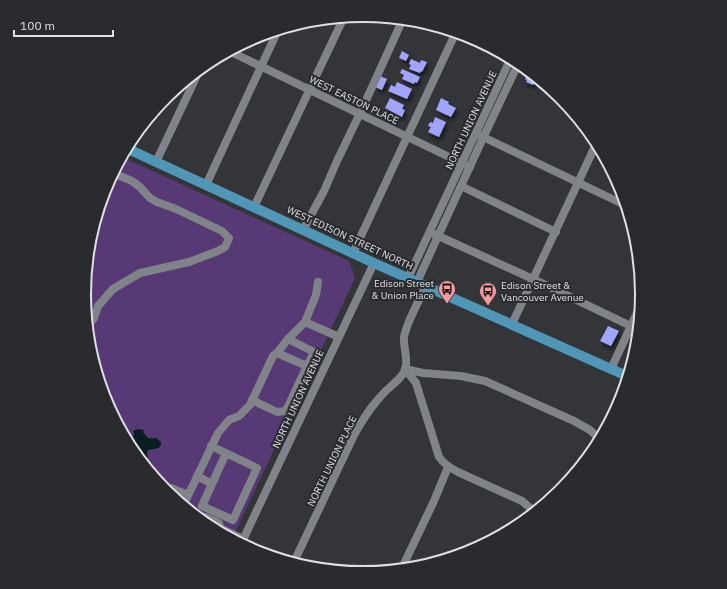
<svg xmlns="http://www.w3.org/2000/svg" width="727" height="589" viewBox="0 0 727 589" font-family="'IBM Plex Sans',sans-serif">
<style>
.green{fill:#573975}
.water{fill:#0a1d20}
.building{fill:#a1a4fd;filter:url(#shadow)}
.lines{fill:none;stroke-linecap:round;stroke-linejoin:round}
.minor{stroke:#808387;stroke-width:8}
.major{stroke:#4f96b7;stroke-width:10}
.labels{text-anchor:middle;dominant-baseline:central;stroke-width:4;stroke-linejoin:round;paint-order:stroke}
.street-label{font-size:10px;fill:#dee0e2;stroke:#292b2f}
.poi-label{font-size:10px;fill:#dee0e2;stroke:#292b2f;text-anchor:end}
.rim{fill:none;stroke:#dee0e2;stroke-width:2}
</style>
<defs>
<filter id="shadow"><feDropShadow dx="2" dy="3.5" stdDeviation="2" flood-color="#0009"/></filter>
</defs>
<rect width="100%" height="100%" fill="#333539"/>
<polygon class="green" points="122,157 349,261 355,278 232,539 208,527 166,492 131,450 105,401 89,349 84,294 89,240 105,187"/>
<path class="water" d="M138,429L144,430L143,432C148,438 147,439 156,438L161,442V444L159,448L148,450L147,453L148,460L144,464L136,456V454L131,450L128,444C129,440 133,438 134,433L133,431Z"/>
<g class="building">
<polygon points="402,51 409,55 406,61 399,58"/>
<polygon points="411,59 420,63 421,60 427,62 422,72 421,71 420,73 409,69 411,65 409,64"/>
<polygon points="402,69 420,77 417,83 415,82 414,84 402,79 404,75 400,73"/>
<polygon points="529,71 542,81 542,82 537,79 533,85 526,82 527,80 525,79"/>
<polygon points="380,76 387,79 382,90 375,87"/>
<polygon points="397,82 412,89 407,99 388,91 391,85 395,87"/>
<polygon points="390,98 404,105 402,109 405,110 402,117 385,108"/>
<polygon points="441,98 449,102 448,104 456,108 451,117 436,110"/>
<polygon points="435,117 446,122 439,137 428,132 431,127 428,126 430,122 433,123"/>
<polygon points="608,326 619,331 611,346 600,341"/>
</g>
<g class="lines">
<g class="minor">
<polyline points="229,51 470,167"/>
<polyline points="479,135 627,206"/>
<polyline points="156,162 200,69"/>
<polyline points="206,185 278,30"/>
<polyline points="461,186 556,232"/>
<polyline points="254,207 344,17"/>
<polyline points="303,230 324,191 337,161 363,107 403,19"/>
<polyline points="434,234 533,279 639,330"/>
<polyline points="353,253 456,32"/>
<polyline points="408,278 511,58"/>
<polyline points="417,282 483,138 519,62"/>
<polyline points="305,322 316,295 318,282"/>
<polyline points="512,324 597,142"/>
<polyline points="87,327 94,318 98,306 113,289 140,273 189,262 218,251 225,247 227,243 229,238 222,231 176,209 157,202 150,198 140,187 132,181 113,173"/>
<polyline points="277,353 307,366 314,352 288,339"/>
<polyline points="405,369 423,373 461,376 485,381 574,421 590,430 601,440"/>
<path d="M405,369L416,383L439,457C444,464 450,468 458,472L522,501L529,507L532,516"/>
<polyline points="611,369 642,302"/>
<polyline points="252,400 277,412 286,411 307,366"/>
<polyline points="211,446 257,468 233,520 202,506 226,453"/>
<polyline points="197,476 212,484"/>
<polyline points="166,492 171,488 188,495"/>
<polyline points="183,506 218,433 229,420 239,416 250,405 273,356 277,353 288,339 305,322 339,337"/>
<polyline points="201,521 200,518 205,517 219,523 220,528"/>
<polyline points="204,524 216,529 220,528 243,539"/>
<polyline points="241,544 374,263"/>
<path d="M293,564L354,435C361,423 367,412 376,402C380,397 384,392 389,388C394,383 402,378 405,370C409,360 403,348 404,337C407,321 419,301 426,286"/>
<polyline points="401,570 434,501 448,467"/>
</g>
<polyline class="major" points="126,148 374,263 629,377"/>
</g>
<defs>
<g id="bus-pin" transform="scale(0.9)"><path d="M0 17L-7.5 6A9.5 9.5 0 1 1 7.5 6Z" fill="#f59b9d" stroke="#292b2f"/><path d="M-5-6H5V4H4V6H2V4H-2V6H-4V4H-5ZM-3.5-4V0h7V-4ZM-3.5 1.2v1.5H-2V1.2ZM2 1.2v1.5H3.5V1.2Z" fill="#111"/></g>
</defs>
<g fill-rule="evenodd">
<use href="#bus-pin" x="447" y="289"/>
<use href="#bus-pin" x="488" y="291"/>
</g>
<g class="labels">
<g class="street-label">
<text transform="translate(354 100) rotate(26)">WEST EASTON PLACE</text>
<text transform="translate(471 120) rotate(-65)">NORTH UNION AVENUE</text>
<text transform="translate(350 238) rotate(25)">WEST EDISON STREET NORTH</text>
<text transform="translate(298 399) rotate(-65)">NORTH UNION AVENUE</text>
<text transform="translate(332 461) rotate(-64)">NORTH UNION PLACE</text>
</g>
<g class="poi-label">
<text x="434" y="283">Edison Street<tspan x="434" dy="12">&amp; Union Place</tspan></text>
<text x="501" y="285" text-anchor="start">Edison Street &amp;<tspan x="501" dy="12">Vancouver Avenue</tspan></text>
</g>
</g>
<path d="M0 0H727V589H0ZM91 294a272 272 0 1 1 544 0a272 272 0 1 1-544 0Z" fill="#292b2f" fill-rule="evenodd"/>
<path class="rim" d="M91 294a272 272 0 1 1 544 0a272 272 0 1 1-544 0Z"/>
<path d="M14 30v6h99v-6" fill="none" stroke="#dee0e2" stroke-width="2"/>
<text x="20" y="30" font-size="12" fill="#dee0e2" stroke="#292b2f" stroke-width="3" paint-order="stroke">100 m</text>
</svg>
